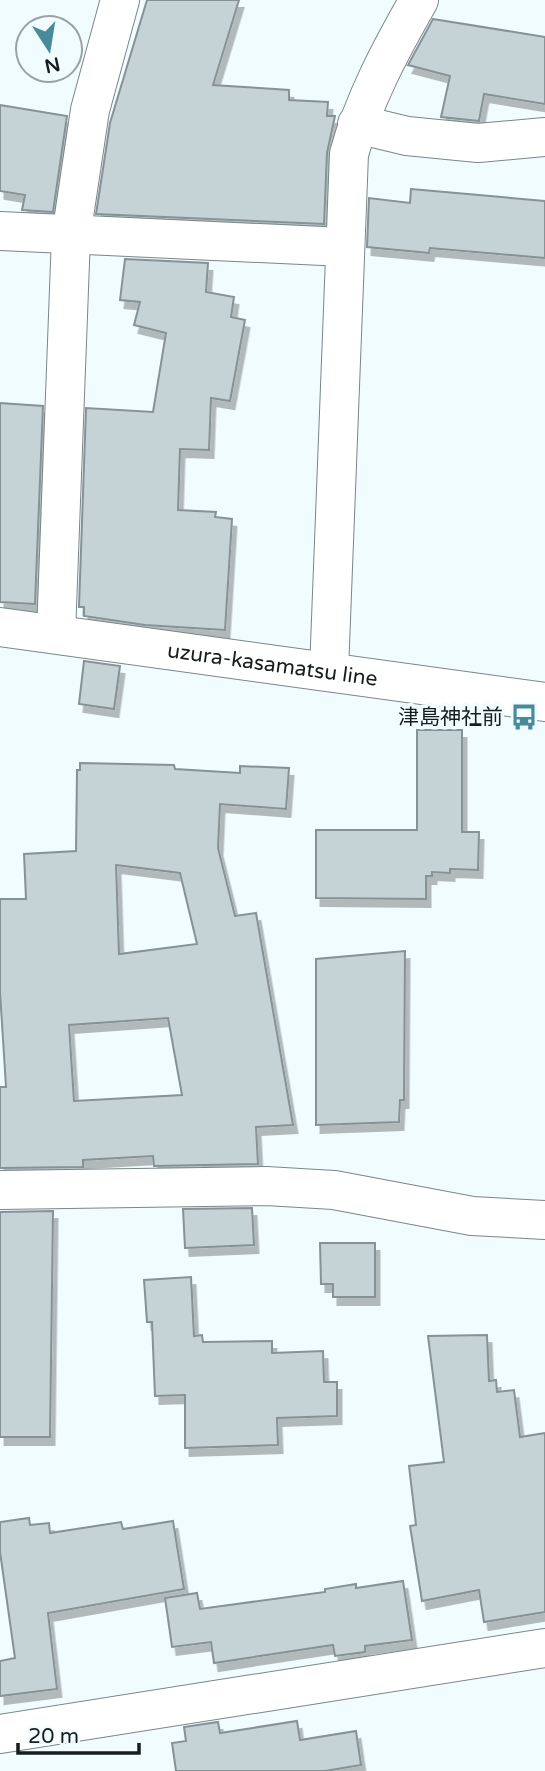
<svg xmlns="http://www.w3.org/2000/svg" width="545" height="1771" viewBox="0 0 545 1771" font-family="'Varela Round','Noto Sans JP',sans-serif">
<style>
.building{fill:#c5d2d6;stroke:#869295;stroke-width:2;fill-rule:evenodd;filter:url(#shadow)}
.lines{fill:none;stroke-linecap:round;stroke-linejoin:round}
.minor-casing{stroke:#7a8689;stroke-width:40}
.secondary-casing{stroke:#7a8689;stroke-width:40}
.minor{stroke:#fff;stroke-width:38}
.secondary{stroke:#fff;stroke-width:38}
.labels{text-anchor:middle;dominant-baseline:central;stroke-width:7;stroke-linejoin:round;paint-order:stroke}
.street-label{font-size:21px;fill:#171c1d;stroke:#f1fcff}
.poi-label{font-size:21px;fill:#171c1d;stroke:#f1fcff;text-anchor:end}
</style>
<defs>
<filter id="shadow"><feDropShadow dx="4.5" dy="8" stdDeviation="0" flood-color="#0004"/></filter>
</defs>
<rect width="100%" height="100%" fill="#f1fcff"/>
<g class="building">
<polygon points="147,0 239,0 213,85 289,90 289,100 328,102 327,116 335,116 327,153 324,224 96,214 110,123"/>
<polygon points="433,19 545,37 545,104 484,94 479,121 441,117 450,76 408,65"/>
<polygon points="0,105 67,116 53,212 22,210 25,195 0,191"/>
<polygon points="411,189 545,201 545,258 430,248 429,253 367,247 369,198 410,203"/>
<polygon points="125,259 208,263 206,292 234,297 231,317 245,320 230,401 211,398 209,450 180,449 178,510 216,512 215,517 232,519 225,630 145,625 84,616 84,607 79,607 86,408 153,412 166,333 134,325 140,302 120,300"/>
<polygon points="0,403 43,406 35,604 0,602"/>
<polygon points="84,661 120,666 114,709 79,704"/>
<polygon points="417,730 462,730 462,832 479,832 478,870 450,869 450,873 432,872 432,876 426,876 426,899 316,898 316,830 417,830"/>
<path d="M80,763L174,765L175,769L240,773V766L289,768L286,809L220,804L218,848L235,916L256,913L293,1125L256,1127L258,1164L154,1166L153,1156L83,1160V1167L0,1168V1087H6L0,992V899H26L24,854L76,851L77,770H80ZM116,865L180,873L197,944L119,954ZM168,1018L182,1095L74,1101L69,1025Z"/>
<polygon points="405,951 404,1100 400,1100 399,1122 316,1125 316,959"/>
<polygon points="252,1208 254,1245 185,1248 183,1209"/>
<polygon points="53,1211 50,1437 0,1437 0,1212"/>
<polygon points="320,1243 375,1243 375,1297 333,1297 333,1284 321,1284"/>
<polygon points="191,1277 194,1336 202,1335 203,1342 272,1341 272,1353 323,1351 324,1382 337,1382 337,1416 277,1418 278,1445 185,1448 185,1395 155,1396 152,1322 147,1322 144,1280"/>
<polygon points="487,1335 489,1381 496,1380 497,1392 514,1390 520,1437 545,1433 545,1612 484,1622 479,1590 422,1601 410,1526 416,1525 409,1466 444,1462 428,1336"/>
<polygon points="29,1518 30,1525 49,1523 50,1533 121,1522 123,1529 173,1521 184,1589 48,1613 57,1689 0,1696 0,1661 15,1658 0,1552 0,1522"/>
<polygon points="403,1581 412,1640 365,1646 365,1652 335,1656 333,1645 214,1663 211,1642 172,1647 165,1598 197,1593 200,1609 325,1592 325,1589 356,1584 356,1588"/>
<polygon points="297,1721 300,1740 356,1731 361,1765 325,1771 176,1771 172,1743 186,1741 184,1727 218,1722 220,1733"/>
</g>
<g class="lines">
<g class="minor-casing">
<g id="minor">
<polyline points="357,124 407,136 478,143 545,137"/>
<polyline points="0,231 344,247"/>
<polyline points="56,634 71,236 90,110 120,0"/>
<path d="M329,671L349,154C364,99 391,49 419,0"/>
<polyline points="0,1190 266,1186 334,1190 472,1216 545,1220"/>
<polyline points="0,1734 545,1648"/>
</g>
</g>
<g class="secondary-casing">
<g id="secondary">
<path id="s1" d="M0,627L545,702"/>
</g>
</g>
<use href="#minor" class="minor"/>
<use href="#secondary" class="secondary"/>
</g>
<defs>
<g id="bus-bare" transform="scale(2.1)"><path d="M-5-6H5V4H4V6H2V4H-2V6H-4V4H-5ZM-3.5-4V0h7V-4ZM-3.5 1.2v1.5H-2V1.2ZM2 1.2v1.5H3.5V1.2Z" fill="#478b9a" stroke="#f1fcff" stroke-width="2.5" paint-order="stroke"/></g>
</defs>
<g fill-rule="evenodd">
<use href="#bus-bare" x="524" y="717"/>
</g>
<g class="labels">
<g class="street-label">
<text stroke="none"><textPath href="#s1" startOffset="275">uzura-kasamatsu line</textPath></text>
</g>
<g class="poi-label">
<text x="503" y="717">津島神社前</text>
</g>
</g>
<g transform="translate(49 49) rotate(168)"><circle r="33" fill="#f1fcff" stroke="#9aa2a5" stroke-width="2"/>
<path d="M0-5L12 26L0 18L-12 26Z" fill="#478b9a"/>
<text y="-10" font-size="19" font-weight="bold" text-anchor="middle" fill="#171c1d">N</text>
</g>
<path d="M18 1743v10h121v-10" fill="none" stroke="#171c1d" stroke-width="3.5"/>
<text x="28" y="1743" font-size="21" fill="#171c1d" stroke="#f1fcff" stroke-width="5" paint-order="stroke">20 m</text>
</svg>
